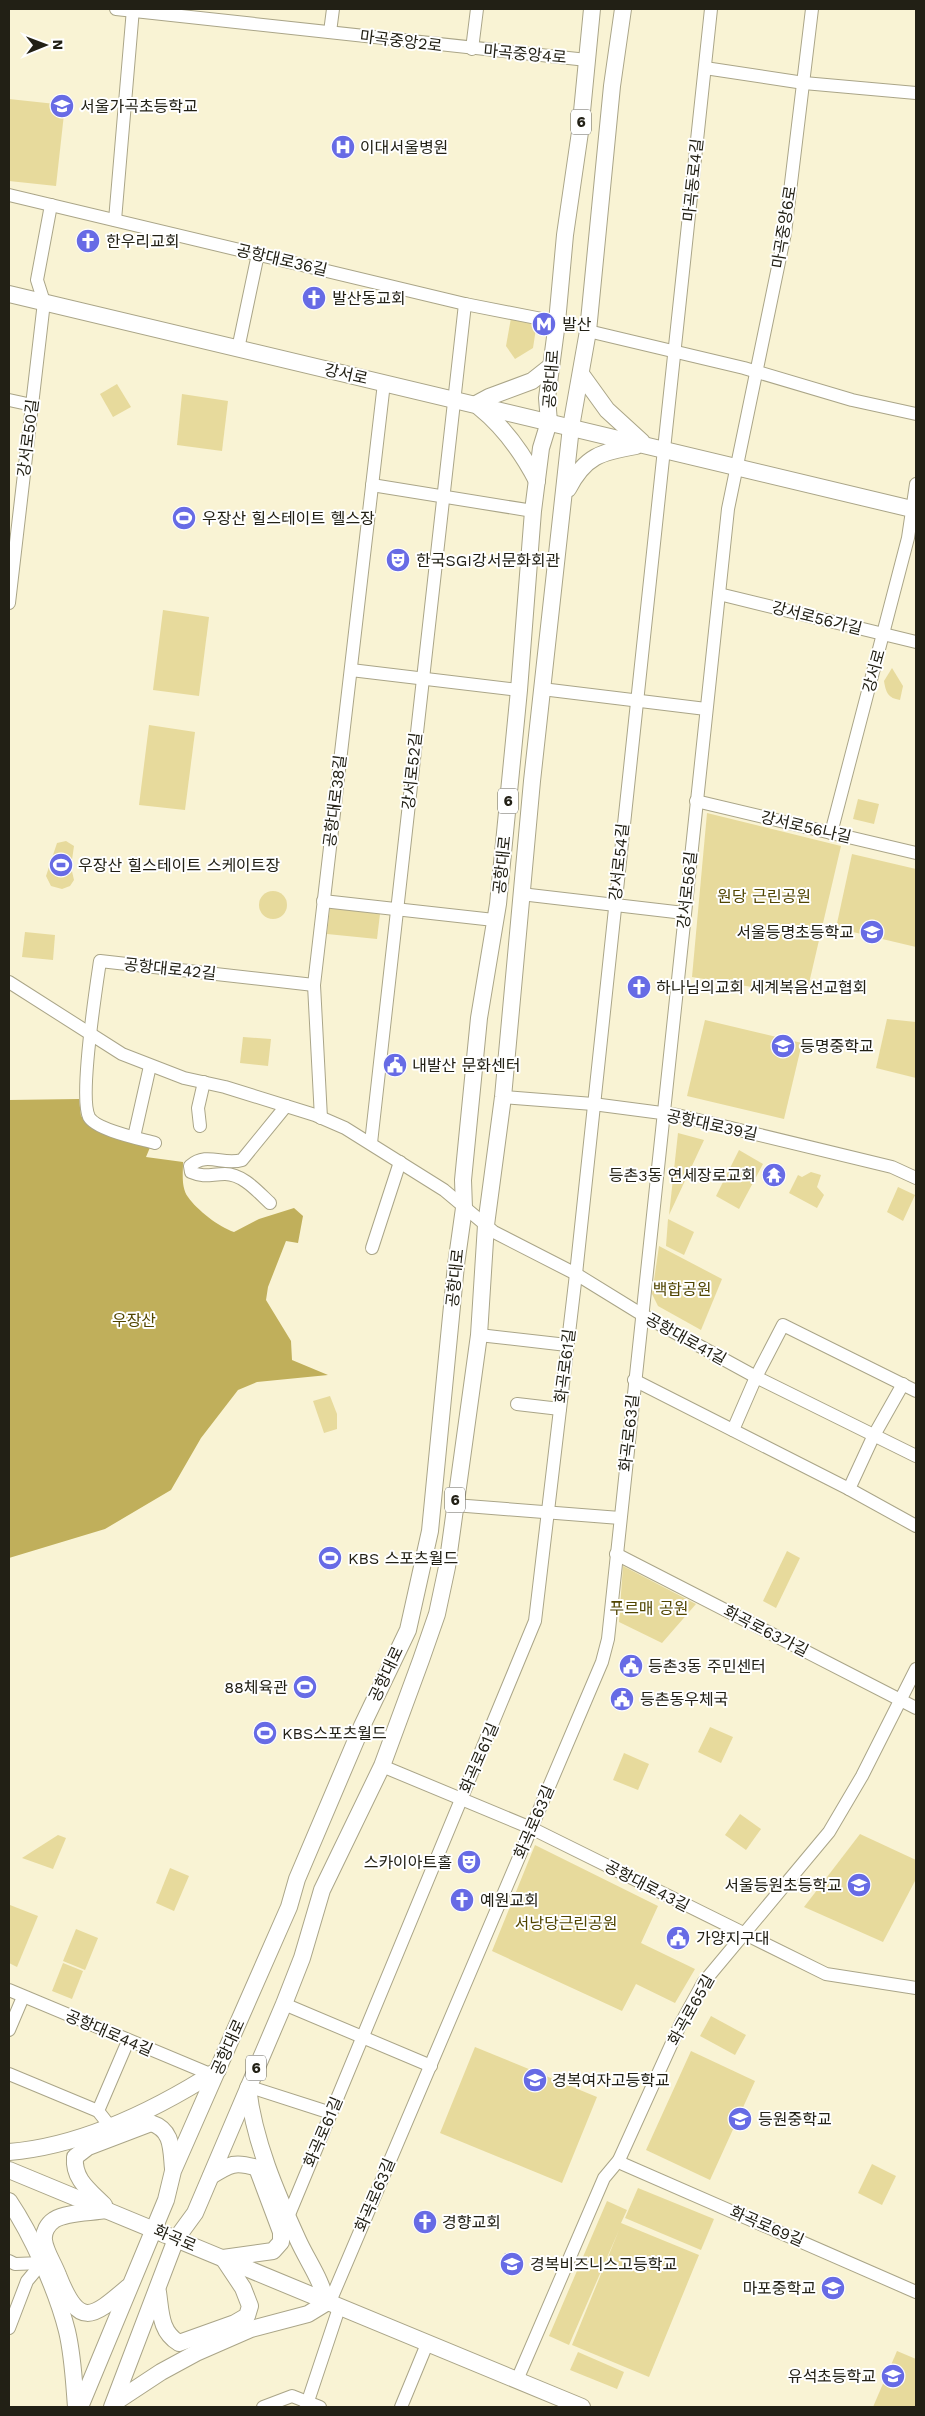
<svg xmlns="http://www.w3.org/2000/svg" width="925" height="2416" viewBox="0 0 925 2416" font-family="'Work Sans','Noto Sans KR',sans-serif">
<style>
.green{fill:#e7da9c}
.forest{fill:#c0af5b}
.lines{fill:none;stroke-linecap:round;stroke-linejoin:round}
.minor-casing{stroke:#aaa588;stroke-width:14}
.major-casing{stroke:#aaa588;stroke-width:18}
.minor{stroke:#fff;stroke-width:12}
.major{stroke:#fff;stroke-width:16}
.labels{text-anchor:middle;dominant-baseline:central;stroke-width:4;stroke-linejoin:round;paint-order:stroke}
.shield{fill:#fff;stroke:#64635b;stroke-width:1}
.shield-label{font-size:15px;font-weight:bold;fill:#222015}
.street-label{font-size:16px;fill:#222015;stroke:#fff}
.poi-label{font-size:16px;fill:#222015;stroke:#fff;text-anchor:start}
.park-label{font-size:16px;fill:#514500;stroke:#fff}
</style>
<rect width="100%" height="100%" fill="#f9f3d4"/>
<g class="green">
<polygon points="9,99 65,105 56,186 9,181"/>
<polygon points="511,318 537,322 533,348 515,359 506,346"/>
<polygon points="117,384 131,407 113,417 100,394"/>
<polygon points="182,394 228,401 222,451 177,445"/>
<polygon points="163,610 209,617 199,696 153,690"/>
<path d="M892,668L903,686L900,700C888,698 886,693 884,681Z"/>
<polygon points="149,725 195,732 185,810 139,805"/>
<polygon points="858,799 879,804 874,824 853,819"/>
<polygon points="707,813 841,846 806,996 692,977"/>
<polygon points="66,841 74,846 71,867 74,880 70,886 62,889 51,886 46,876 57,843"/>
<polygon points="852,854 916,869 916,947 836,928"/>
<circle cx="273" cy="905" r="14"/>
<polygon points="330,908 380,914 377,939 327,934"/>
<polygon points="25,932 55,935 53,960 22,957"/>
<polygon points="887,1019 916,1022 916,1078 876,1068"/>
<polygon points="705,1020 802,1043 784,1119 687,1096"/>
<polygon points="243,1037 271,1039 268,1066 240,1063"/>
<polygon points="678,1133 704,1140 669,1215"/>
<polygon points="739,1150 763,1164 739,1209 716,1196"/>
<polygon points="811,1172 821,1175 817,1187 824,1195 817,1208 789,1193 798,1175 802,1177"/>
<polygon points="898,1187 915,1195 903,1221 887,1212"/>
<polygon points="668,1219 694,1232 684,1255 666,1246"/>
<polygon points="659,1246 722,1279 701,1330 658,1306 652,1294"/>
<polygon points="330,1396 337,1414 337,1429 324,1433 313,1401"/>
<polygon points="787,1551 800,1558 776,1608 763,1601"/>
<polygon points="623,1566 696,1604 662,1643 619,1622"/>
<polygon points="710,1727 733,1737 721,1763 698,1752"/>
<polygon points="624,1753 649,1764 638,1790 613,1780"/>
<polygon points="740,1814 761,1829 746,1850 725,1835"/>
<polygon points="860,1834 916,1860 916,1879 883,1942 804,1907"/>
<polygon points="58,1835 66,1838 53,1869 22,1858"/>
<polygon points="535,1845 658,1906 641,1943 695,1969 675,2003 636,1984 622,2011 492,1951"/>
<polygon points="170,1868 189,1876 174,1911 156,1903"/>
<polygon points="10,1905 38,1916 17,1967 9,1963"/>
<polygon points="76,1929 98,1938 85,1970 63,1961"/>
<polygon points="63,1963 83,1971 72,1999 52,1991"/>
<polygon points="711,2016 746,2035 735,2055 700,2036"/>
<polygon points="475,2047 597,2097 562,2183 440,2133"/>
<polygon points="691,2051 755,2081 710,2180 646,2150"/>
<polygon points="872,2164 896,2176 882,2205 858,2193"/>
<polygon points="638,2188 714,2219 701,2250 625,2218"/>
<polygon points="607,2201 627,2210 621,2223 699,2255 649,2377 572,2345 619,2230 569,2345 549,2336"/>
<polygon points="897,2351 916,2359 916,2407 873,2407"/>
<polygon points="578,2352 624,2372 617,2389 570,2370"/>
</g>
<path class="forest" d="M79,1099L81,1116L91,1127L151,1145L146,1157L183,1162C183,1173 181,1188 188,1197C197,1210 219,1227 234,1232L259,1219L294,1208L303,1216L298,1243L286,1241L268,1287L266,1300L291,1341L292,1360L328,1375L257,1382L238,1390L201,1438L171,1490L105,1529L9,1558V1100Z"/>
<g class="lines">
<g class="minor-casing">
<g id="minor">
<polyline points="116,9 587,60"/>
<polyline points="330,32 333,9"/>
<polyline points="472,49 477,9"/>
<polyline points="705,68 804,83 916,93"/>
<polyline points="9,195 465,304 557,322"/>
<polyline points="115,220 133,9"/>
<polyline points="588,331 744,368 852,400 916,414"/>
<polyline points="238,349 258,254"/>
<polyline points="9,400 32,405"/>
<polyline points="372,485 533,511"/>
<polyline points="719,594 916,642"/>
<polyline points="9,603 44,302 37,280 51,205"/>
<polyline points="351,670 519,690"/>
<polyline points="542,689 706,709"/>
<polyline points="696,801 916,853"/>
<polyline points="831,833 908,538 916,484"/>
<polyline points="521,894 684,913"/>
<polyline points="323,901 494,920"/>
<polyline points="9,982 122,1054 184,1078 225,1087 315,1115 345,1128 444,1190 494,1232 576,1274 641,1314 756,1377 916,1456"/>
<polyline points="503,1097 593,1104 677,1115 892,1167 916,1178"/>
<polyline points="321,1118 314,985 384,383"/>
<polyline points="200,1126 198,1108 204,1082"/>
<polyline points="134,1137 150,1066"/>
<path d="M155,1143C141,1139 96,1130 89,1117C79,1097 96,988 100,961L314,985"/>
<polyline points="371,1143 465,304"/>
<path d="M270,1203C258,1192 243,1174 225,1174C211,1174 205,1178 191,1172L190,1166C207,1151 223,1166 242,1160L286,1106"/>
<polyline points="372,1248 400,1162"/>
<polyline points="479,1335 567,1345"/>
<polyline points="634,1380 849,1489"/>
<polyline points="903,1384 873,1437 849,1489 916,1526"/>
<polyline points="517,1404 560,1409"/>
<polyline points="733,1430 756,1377 783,1325 916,1391"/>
<polyline points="454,1505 620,1518"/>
<polyline points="616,1554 916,1708"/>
<polyline points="382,1766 531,1828 826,1974 916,1988"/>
<polyline points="9,1990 210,2074"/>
<polyline points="284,2004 431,2066"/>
<polyline points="9,2030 23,1997"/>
<polyline points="9,2074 98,2111 109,2125"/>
<polyline points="247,2086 331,2113"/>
<polyline points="98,2111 128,2041"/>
<polyline points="619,2160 623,2164 916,2292"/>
<polyline points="288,2217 535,1621 576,1274 711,9"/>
<polyline points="9,2261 15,2264 42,2263"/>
<polyline points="329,2304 602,1662 608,1639 728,509 785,233 812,9"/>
<polyline points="9,2328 27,2281 42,2263"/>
<polyline points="517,2380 604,2178 619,2160 681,2023 703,1983 829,1832 862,1776 916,1669"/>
<polyline points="263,2407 292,2396 320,2407"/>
<polyline points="306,2407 339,2308"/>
<polyline points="401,2407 427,2344"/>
</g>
</g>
<g class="major-casing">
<g id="major">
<polyline points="9,294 916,510"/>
<polyline points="581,374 607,410 642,442"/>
<polyline points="476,404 489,397 532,381 551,366"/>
<path d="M479,407C505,428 522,452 537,481"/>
<path d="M568,489C585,456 601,452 636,446"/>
<path d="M248,2088C254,2141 276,2192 298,2240C308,2262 322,2280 326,2303"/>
<path d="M9,2152C82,2146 157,2109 218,2070"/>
<polyline points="9,2170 582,2407"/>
<path d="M211,2176C230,2164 235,2161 257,2168L281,2232V2242L273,2251L223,2258"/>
<path d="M9,2201C32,2235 57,2291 67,2331C73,2356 74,2382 76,2407"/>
<path d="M104,2205C89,2190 73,2179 75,2157L88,2147L151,2123C173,2130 171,2149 173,2169"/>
<path d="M107,2210C91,2213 67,2212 54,2220C48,2224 43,2232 44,2240C45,2251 54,2264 58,2275C79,2328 91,2319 128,2287"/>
<path d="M158,2292C161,2312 160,2332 179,2343L235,2323L247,2316L250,2306L243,2288L223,2258"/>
<polyline points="114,2403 161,2372 196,2353 251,2329 308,2314 326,2303"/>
<polyline points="80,2407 166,2200 173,2171 289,1907 297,1879 362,1726 408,1630 430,1531 456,1265 464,1208 463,1180 479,1018 498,904 519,690 533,511 541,448 549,422 547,398 557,322 565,235 580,132 592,9"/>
<polyline points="112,2407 176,2239 195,2213 284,2004 302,1958 322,1890 382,1766 421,1660 437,1614 447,1567 479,1335 486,1225 503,1097 532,781 571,427 588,331 612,86 623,9"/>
</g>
</g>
<use href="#minor" class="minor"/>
<use href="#major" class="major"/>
</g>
<defs>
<g id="school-disc" transform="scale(1.25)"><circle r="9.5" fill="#676be5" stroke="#fff"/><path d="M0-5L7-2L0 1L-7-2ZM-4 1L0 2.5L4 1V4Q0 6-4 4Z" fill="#fff"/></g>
<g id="hospital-disc" transform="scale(1.25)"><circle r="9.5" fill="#676be5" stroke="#fff"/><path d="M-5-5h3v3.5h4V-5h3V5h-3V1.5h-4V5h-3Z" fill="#fff"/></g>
<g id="church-disc" transform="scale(1.25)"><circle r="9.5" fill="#676be5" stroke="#fff"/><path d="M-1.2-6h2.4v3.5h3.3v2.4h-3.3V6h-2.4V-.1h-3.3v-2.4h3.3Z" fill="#fff"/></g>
<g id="metro-disc" transform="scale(1.25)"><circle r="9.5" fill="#676be5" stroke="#fff"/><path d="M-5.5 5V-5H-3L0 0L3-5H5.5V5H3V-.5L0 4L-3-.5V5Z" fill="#fff"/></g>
<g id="stadium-disc" transform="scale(1.25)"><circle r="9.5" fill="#676be5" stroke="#fff"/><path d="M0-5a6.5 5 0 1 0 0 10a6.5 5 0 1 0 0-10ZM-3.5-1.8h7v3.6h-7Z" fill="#fff"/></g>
<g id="theatre-disc" transform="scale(1.25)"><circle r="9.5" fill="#676be5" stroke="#fff"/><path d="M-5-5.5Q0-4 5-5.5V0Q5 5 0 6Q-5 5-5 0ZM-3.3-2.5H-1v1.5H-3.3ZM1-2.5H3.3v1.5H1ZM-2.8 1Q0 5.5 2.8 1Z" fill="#fff"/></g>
<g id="civic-disc" transform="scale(1.25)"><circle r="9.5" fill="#676be5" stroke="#fff"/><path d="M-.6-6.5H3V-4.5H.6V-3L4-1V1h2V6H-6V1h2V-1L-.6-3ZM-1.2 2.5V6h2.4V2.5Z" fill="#fff"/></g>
<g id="temple-disc" transform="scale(1.25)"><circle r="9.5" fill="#676be5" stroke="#fff"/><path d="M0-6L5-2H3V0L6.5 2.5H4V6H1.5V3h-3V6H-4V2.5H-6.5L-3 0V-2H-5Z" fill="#fff"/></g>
</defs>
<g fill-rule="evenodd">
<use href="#school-disc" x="62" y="106"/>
<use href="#hospital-disc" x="343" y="147"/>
<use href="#church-disc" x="88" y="241"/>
<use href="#church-disc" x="314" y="298"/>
<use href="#metro-disc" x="544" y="324"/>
<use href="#stadium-disc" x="184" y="518"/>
<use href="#theatre-disc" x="398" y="560"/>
<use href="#stadium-disc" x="61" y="865"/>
<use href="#school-disc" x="872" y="932"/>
<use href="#church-disc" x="639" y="987"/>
<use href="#school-disc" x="783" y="1046"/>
<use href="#civic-disc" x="395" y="1065"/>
<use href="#temple-disc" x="774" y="1175"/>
<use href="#stadium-disc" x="330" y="1558"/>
<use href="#civic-disc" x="631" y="1666"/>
<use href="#stadium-disc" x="305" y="1687"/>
<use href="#civic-disc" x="622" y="1699"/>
<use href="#stadium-disc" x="265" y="1733"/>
<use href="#theatre-disc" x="469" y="1862"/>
<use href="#school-disc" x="859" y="1885"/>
<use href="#church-disc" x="462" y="1900"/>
<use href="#civic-disc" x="678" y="1938"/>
<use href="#school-disc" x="535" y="2080"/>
<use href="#school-disc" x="740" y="2119"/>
<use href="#church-disc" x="425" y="2222"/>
<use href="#school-disc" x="512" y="2264"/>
<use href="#school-disc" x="833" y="2288"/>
<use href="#school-disc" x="893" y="2376"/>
</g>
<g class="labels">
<g class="shield">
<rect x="571" y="109.5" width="20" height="25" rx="4"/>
<rect x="498" y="788.5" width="20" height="25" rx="4"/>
<rect x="445" y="1487.5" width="20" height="25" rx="4"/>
<rect x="246" y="2055.5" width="20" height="25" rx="4"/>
</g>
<g class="shield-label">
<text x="581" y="122">6</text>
<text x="508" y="801">6</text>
<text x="455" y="1500">6</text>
<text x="256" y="2068">6</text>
</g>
<g class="street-label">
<text transform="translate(401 41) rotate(7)">마곡중앙2로</text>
<text transform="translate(525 54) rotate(5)">마곡중앙4로</text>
<text transform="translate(693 180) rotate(-84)">마곡동로4길</text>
<text transform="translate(784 227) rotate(-81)">마곡중앙6로</text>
<text transform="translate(282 260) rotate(13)">공항대로36길</text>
<text transform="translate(346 374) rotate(13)">강서로</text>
<text transform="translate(551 379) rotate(-86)">공항대로</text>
<text transform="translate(28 438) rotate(-83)">강서로50길</text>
<text transform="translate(817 618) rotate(14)">강서로56가길</text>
<text transform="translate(874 671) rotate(-75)">강서로</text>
<text transform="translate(412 771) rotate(-84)">강서로52길</text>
<text transform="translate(335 801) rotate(-83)">공항대로38길</text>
<text transform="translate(806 827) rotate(13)">강서로56나길</text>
<text transform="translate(619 862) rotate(-84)">강서로54길</text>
<text transform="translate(502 865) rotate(-84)">공항대로</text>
<text transform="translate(687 890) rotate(-84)">강서로56길</text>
<text transform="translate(170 969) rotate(6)">공항대로42길</text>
<text transform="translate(712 1125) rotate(12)">공항대로39길</text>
<text transform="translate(455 1278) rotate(-84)">공항대로</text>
<text transform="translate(686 1339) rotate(29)">공항대로41길</text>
<text transform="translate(565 1366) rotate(-83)">화곡로61길</text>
<text transform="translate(629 1433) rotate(-84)">화곡로63길</text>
<text transform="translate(766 1631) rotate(27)">화곡로63가길</text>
<text transform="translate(386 1674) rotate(-65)">공항대로</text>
<text transform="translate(479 1758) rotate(-67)">화곡로61길</text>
<text transform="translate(534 1822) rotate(-67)">화곡로63길</text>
<text transform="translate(647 1886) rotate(27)">공항대로43길</text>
<text transform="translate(691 2010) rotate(-61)">화곡로65길</text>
<text transform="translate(109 2033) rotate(23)">공항대로44길</text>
<text transform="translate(228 2047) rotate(-66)">공항대로</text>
<text transform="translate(323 2132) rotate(-67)">화곡로61길</text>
<text transform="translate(375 2195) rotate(-67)">화곡로63길</text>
<text transform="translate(767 2226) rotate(23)">화곡로69길</text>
<text transform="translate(175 2238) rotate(23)">화곡로</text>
</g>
<g class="poi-label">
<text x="80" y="106">서울가곡초등학교</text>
<text x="360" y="147">이대서울병원</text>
<text x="106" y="241">한우리교회</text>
<text x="332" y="298">발산동교회</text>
<text x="562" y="324">발산</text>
<text x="202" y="518">우장산 힐스테이트 헬스장</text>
<text x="416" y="560">한국SGI강서문화회관</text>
<text x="78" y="865">우장산 힐스테이트 스케이트장</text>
<text x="854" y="932" text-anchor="end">서울등명초등학교</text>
<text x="656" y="987">하나님의교회 세계복음선교협회</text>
<text x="800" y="1046">등명중학교</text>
<text x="412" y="1065">내발산 문화센터</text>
<text x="756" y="1175" text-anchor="end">등촌3동 연세장로교회</text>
<text x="348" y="1558">KBS 스포츠월드</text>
<text x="648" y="1666">등촌3동 주민센터</text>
<text x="288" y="1687" text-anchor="end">88체육관</text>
<text x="640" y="1699">등촌동우체국</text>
<text x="282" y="1733">KBS스포츠월드</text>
<text x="452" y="1862" text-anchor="end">스카이아트홀</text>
<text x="842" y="1885" text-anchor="end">서울등원초등학교</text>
<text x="480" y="1900">예원교회</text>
<text x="696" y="1938">가양지구대</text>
<text x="552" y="2080">경복여자고등학교</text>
<text x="758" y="2119">등원중학교</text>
<text x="442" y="2222">경향교회</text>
<text x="530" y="2264">경복비즈니스고등학교</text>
<text x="816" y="2288" text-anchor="end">마포중학교</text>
<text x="876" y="2376" text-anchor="end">유석초등학교</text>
</g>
<g class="park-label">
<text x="764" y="896">원당 근린공원</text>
<text x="682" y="1289">백합공원</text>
<text x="134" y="1320">우장산</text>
<text x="649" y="1608">푸르매 공원</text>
<text x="566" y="1923">서낭당근린공원</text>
</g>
</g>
<rect width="925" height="2416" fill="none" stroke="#222015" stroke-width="20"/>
<g transform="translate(45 45) rotate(89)" stroke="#ffffff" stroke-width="4" paint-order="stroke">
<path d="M0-4L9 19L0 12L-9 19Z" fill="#222015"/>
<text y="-8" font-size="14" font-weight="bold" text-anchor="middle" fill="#222015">N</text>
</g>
</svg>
